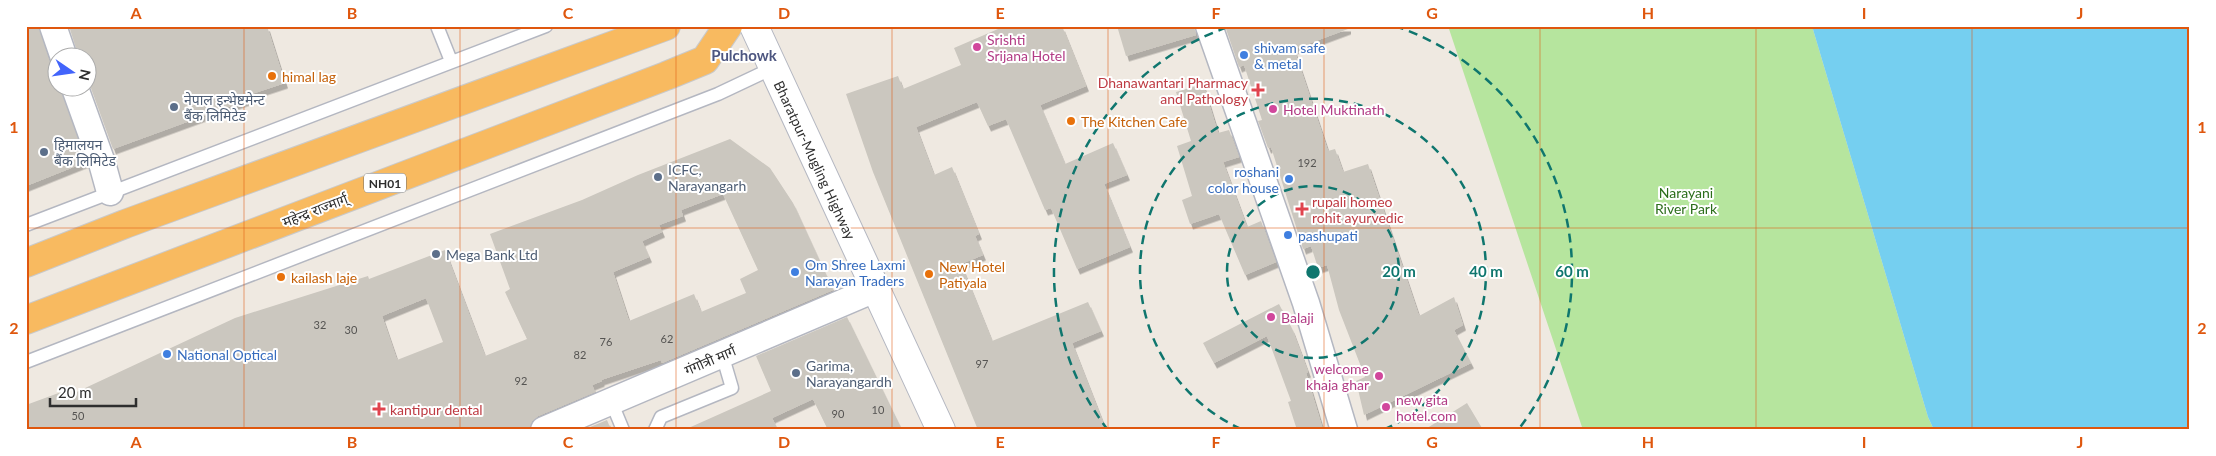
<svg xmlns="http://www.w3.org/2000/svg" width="2216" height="456" viewBox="0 0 2216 456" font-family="Lato,'Noto Sans Devanagari',sans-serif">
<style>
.green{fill:#b6e59e}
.water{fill:#75cff0}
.building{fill:#cbc7bf;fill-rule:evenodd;filter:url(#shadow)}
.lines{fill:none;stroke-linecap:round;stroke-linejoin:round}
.service-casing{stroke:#b4b7c1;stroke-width:15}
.minor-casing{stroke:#b4b7c1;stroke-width:29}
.secondary-casing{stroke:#b4b7c1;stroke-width:30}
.trunk-casing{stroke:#c9c9c9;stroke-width:30}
.service{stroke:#fff;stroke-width:12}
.minor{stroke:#fff;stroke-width:26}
.secondary{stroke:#fff;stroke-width:28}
.trunk{stroke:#f8ba60;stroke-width:28}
.grid{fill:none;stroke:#df570e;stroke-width:1;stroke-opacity:0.55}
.ring{fill:none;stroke:#0f766e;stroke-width:2.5;stroke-dasharray:9 6}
.hotel-dot{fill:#d1479c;stroke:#fff;stroke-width:2}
.shop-dot{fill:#3f7fe0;stroke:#fff;stroke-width:2}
.food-dot{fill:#e8710a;stroke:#fff;stroke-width:2}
.health-dot{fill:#e0444e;stroke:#fff;stroke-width:2}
.service-dot{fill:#5c6f8a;stroke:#fff;stroke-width:2}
.labels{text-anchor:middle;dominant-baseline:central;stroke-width:4;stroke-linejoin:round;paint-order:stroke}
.number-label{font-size:11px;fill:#555452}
.shield{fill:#fff;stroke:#6d6d6d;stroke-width:1}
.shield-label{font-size:12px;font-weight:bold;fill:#2e2e2e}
.hotel-label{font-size:14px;fill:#b23c85;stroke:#fff;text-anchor:start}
.shop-label{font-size:14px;fill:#366cbe;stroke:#fff;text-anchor:start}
.food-label{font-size:14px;fill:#c56008;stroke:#fff;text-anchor:start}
.health-label{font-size:14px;fill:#be3a42;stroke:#fff;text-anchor:start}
.service-label{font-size:14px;fill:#4e5e75;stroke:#fff;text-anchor:start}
.street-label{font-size:14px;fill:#2e2e2e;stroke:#fff}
.park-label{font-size:14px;fill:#2c6e1b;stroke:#fff}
.neighbourhood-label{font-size:15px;font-weight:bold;fill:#4d5680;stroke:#fff}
.centre{fill:#0f766e;stroke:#fff;stroke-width:2.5}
.ring-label{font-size:15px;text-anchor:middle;font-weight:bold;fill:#0f766e;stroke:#fff;stroke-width:4;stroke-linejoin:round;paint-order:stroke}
.neatline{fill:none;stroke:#df570e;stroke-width:2}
.grid-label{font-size:16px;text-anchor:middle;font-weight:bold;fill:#df570e}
</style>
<defs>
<filter id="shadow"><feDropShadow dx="3" dy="5.5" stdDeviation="0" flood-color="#0004"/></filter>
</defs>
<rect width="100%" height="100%" fill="#efe9e1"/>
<polygon class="green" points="1448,26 1812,26 1928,417 1934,430 1583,430"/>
<polygon class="water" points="1812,26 2190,26 2190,430 1934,430 1928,417"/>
<g class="building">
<polygon points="26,26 38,26 50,63 58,71 58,88 60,88 86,162 26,186"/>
<polygon points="69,26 267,26 285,83 245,96 247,100 113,149 88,80 88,58 79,58"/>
<polygon points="1005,26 1062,26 1086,86 1040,105 1065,164 1113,143 1127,175 1104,184 1130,247 1077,269 1051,208 1045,210 1006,119 988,126 977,102 916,127 934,175 952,167 979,234 975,236 983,255 961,264 992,341 1088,302 1101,331 1072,343 1106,430 978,430 873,172 846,94 898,76 903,89 961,65 954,48"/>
<polygon points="1117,26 1194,26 1196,35 1126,56"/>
<polygon points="1225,26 1348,26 1348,29 1294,49 1328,151 1335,149 1343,172 1368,164 1419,316 1454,297 1463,325 1454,330 1471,363 1364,415 1356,381 1365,377 1339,310 1327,265 1318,268 1311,246 1303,249 1271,147 1268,148 1258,121 1262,120 1244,65 1239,67"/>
<polygon points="1203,84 1218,133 1229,130 1239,157 1223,162 1247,227 1261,221 1276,262 1245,275 1219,214 1190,224 1182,200 1192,196 1177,146 1191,141 1176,92"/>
<path d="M730,139L770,168L793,203L833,290L662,363L661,360L601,380L602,381L592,385L595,392L538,416L532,421L529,430H26V405L64,391L68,396L235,318L368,276L369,279L445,250L485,356L527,339L505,292L510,289L490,234L582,200L638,175ZM723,194L758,270L740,279L746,293L701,312L694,294L629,321L613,272L649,257L642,241L662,232L659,225L683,216L681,210ZM426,298L443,342L397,360L382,316Z"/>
<polygon points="1279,304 1292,329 1308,372 1306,373 1323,430 1297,430 1288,402 1291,401 1267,336 1214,363 1203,343"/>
<polygon points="847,317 902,430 828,430 813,399 772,418 778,430 684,430 771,391 756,356"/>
<polygon points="1467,403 1483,430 1424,430"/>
<polygon points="607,420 611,430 583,430"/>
</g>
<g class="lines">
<g class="service-casing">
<g id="service">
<polyline points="437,26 451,61"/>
<polyline points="26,225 546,26"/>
<polyline points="26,362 718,94 773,68"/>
<polyline points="611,401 623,430"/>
<polyline points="655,430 661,417 732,388 722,354"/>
</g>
</g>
<g class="minor-casing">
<g id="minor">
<polyline points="53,26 64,58"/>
<polyline points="1209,26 1306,303 1344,430"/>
<polyline points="75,88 102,163 110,192"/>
<polyline points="544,430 875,289"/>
</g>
</g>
<g class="secondary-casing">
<polyline id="secondary" points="754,26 941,430"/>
</g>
<g class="trunk-casing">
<g id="trunk">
<polyline points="26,263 125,224 666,26"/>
<polyline points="26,320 666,76 705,60 728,26"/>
</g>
</g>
<use href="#service" class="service"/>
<use href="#minor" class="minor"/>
<use href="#secondary" class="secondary"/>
<use href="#trunk" class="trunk"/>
</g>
<path class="grid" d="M244,26V430M460,26V430M676,26V430M892,26V430M1108,26V430M1324,26V430M1540,26V430M1756,26V430M1972,26V430M26,228H2190"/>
<g class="ring">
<circle cx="1313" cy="272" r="86"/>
<path d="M1241 429A173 173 0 1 1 1385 429"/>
<path d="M1108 430A259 259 0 0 1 1231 26M1395 26A259 259 0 0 1 1518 430"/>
</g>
<g class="hotel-dot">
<circle cx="977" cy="47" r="5"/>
<circle cx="1273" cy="109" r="5"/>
<circle cx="1271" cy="317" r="5"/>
<circle cx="1379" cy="376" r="5"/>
<circle cx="1386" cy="407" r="5"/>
</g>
<g class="shop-dot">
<circle cx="1244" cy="55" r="5"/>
<circle cx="1289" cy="179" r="5"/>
<circle cx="1288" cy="235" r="5"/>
<circle cx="795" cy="272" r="5"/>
<circle cx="167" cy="354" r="5"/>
</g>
<g class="food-dot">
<circle cx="272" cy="76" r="5"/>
<circle cx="1071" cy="121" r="5"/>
<circle cx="929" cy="274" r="5"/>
<circle cx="281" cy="277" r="5"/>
</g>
<g class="health-dot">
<path d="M1255.5 82.5h5v5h5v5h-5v5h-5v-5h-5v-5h5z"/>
<path d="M1299.5 201.5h5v5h5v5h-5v5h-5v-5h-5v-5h5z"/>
<path d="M376.5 401.5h5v5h5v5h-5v5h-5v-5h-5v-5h5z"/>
</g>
<g class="service-dot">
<circle cx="174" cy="107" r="5"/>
<circle cx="44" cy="152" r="5"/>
<circle cx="658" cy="177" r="5"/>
<circle cx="436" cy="254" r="5"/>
<circle cx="796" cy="373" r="5"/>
</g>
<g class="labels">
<g class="number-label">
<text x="1307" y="162">192</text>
<text x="320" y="324">32</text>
<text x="351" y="329">30</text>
<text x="667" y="338">62</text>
<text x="606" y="341">76</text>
<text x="580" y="354">82</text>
<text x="982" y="363">97</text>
<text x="521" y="380">92</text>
<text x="878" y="409">10</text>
<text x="838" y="413">90</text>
<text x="78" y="415">50</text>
</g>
<rect class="shield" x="364" y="173.5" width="42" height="19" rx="4"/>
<g class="shield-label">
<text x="385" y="183">NH01</text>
</g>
<g class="hotel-label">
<text x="987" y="39">Srishti<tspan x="987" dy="16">Srijana Hotel</tspan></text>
<text x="1283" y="109">Hotel Muktinath</text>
<text x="1281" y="317">Balaji</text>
<text x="1369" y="368" text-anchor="end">welcome<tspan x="1369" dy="16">khaja ghar</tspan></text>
<text x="1396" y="399">new gita<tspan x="1396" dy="16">hotel.com</tspan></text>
</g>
<g class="shop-label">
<text x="1254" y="47">shivam safe<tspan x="1254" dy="16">&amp; metal</tspan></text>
<text x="1279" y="171" text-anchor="end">roshani<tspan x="1279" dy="16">color house</tspan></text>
<text x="1298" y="235">pashupati</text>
<text x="805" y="264">Om Shree Laxmi<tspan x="805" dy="16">Narayan Traders</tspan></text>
<text x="177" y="354">National Optical</text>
</g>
<g class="food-label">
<text x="282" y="76">himal lag</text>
<text x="1081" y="121">The Kitchen Cafe</text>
<text x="939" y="266">New Hotel<tspan x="939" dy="16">Patiyala</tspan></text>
<text x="291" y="277">kailash laje</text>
</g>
<g class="health-label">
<text x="1248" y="82" text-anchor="end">Dhanawantari Pharmacy<tspan x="1248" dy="16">and Pathology</tspan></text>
<text x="1312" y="201">rupali homeo<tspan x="1312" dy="16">rohit ayurvedic</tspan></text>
<text x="390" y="409">kantipur dental</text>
</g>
<g class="service-label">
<text x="184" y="99">नेपाल इन्भेष्टमेन्ट<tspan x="184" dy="16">बैंक लिमिटेड</tspan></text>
<text x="54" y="144">हिमालयन<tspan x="54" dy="16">बैंक लिमिटेड</tspan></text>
<text x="668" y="169">ICFC,<tspan x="668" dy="16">Narayangarh</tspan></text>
<text x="446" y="254">Mega Bank Ltd</text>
<text x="806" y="365">Garima,<tspan x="806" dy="16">Narayangardh</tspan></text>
</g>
<g class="street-label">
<text transform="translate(815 160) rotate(65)">Bharatpur-Mugling Highway</text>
<text transform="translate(315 210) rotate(-21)">महेन्द्र राज्मार्ग्</text>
<text transform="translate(710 360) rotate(-23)">गंगोत्री मार्ग</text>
</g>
<g class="park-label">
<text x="1686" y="192">Narayani<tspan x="1686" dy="16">River Park</tspan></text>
</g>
<g class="neighbourhood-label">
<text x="744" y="55">Pulchowk</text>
</g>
</g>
<circle cx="1313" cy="272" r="8" class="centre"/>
<g class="ring-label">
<text x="1399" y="277">20 m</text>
<text x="1486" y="277">40 m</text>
<text x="1572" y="277">60 m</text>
</g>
<rect width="2216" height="456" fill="none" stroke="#ffffff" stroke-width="55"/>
<g transform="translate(72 72) rotate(103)"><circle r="24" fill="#ffffff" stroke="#ababab"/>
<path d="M0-4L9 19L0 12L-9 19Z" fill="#4264fb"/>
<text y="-8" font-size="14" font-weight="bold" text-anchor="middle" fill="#2e2e2e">N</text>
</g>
<path d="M50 398v8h86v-8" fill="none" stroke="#2e2e2e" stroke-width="2.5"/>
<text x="58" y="398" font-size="15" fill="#2e2e2e" stroke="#ffffff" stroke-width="4" paint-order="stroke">20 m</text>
<rect x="28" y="28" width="2160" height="400" class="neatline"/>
<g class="grid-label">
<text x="136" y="19">A</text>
<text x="352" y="19">B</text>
<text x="568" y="19">C</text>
<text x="784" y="19">D</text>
<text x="1000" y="19">E</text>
<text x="1216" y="19">F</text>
<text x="1432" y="19">G</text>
<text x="1648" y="19">H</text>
<text x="1864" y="19">I</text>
<text x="2080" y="19">J</text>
<text x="14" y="133">1</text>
<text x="2202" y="133">1</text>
<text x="14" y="334">2</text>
<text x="2202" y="334">2</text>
<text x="136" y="448">A</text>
<text x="352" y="448">B</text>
<text x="568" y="448">C</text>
<text x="784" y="448">D</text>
<text x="1000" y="448">E</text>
<text x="1216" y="448">F</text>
<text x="1432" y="448">G</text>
<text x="1648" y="448">H</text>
<text x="1864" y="448">I</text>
<text x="2080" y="448">J</text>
</g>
</svg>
